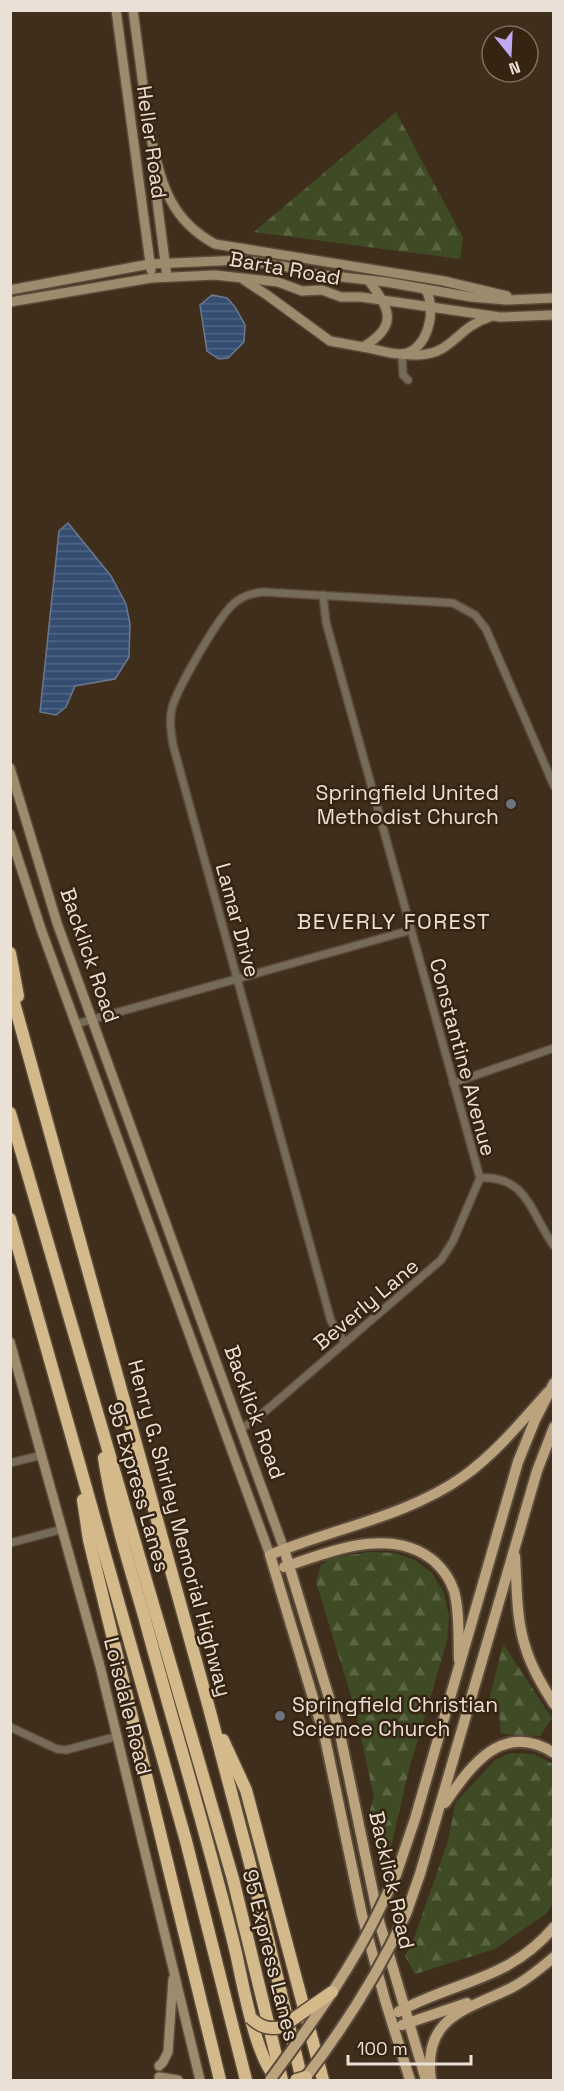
<svg xmlns="http://www.w3.org/2000/svg" width="564" height="2091" viewBox="0 0 564 2091" font-family="'Space Grotesk',sans-serif">
<style>
.forest{fill:url(#forest-firs)}
.water{fill:url(#water-rules);stroke:#6b798f;stroke-width:1.5}
.lines{fill:none;stroke-linecap:round;stroke-linejoin:round}
.street-casing{stroke:#5b4a3a;stroke-width:10}
.secondary-casing{stroke:#5b4a3a;stroke-width:12}
.primary-casing{stroke:#5b4a3a;stroke-width:14}
.highway-casing{stroke:#5b4a3a;stroke-width:15}
.street{stroke:#766b59;stroke-width:7}
.secondary{stroke:#9c8b6d;stroke-width:9}
.primary{stroke:#baa37d;stroke-width:10}
.highway{stroke:#d4b98b;stroke-width:12}
.primary-bridge-casing{stroke:#5b4a3a;stroke-width:14;stroke-linecap:butt}
.highway-bridge-casing{stroke:#5b4a3a;stroke-width:15;stroke-linecap:butt}
.primary-bridge{stroke:#baa37d;stroke-width:10}
.highway-bridge{stroke:#d4b98b;stroke-width:12}
.worship-dot{fill:#6b7280;stroke:#352412;stroke-width:2}
.labels{text-anchor:middle;dominant-baseline:central;stroke-width:5;stroke-linejoin:round;paint-order:stroke}
.street-label{font-size:21px;fill:#ebe0d5;stroke:#352412}
.poi-label{font-size:21px;fill:#ebe0d5;stroke:#352412;text-anchor:end}
.neighbourhood-label{font-size:22px;letter-spacing:1.5px;fill:#ebe0d5;stroke:#352412}
</style>
<defs>
<pattern id="forest-firs" width="22" height="20" patternUnits="userSpaceOnUse" patternTransform="scale(1.5)"><rect width="22" height="20" fill="#3f4b25"/><path d="M5 1l3.5 6h-7zM16 11l3.5 6h-7z" fill="#5b6544"/></pattern>
<pattern id="water-rules" width="6" height="5" patternUnits="userSpaceOnUse" patternTransform="scale(1.5)"><rect width="6" height="5" fill="#344d71"/><path d="M0 2.5h6" fill="none" stroke="#526684"/></pattern>
</defs>
<rect width="100%" height="100%" fill="#402e1c"/>
<g class="forest">
<polygon points="396,112 463,238 460,259 254,232"/>
<polygon points="369,1552 395,1553 415,1560 431,1572 444,1593 449,1617 447,1641 409,1769 390,1851 382,1870 370,1810 374,1798 355,1709 316,1582 321,1565 331,1558"/>
<polygon points="503,1644 552,1718 540,1736 501,1734 499,1713 489,1700"/>
<polygon points="510,1753 534,1754 553,1764 553,1902 547,1913 495,1949 415,1974 405,1956 413,1941 447,1844 456,1802 495,1760"/>
</g>
<g class="water">
<polygon points="212,295 227,298 235,307 245,325 244,342 228,358 219,359 207,351 200,305"/>
<polygon points="68,523 111,576 126,604 130,624 129,657 115,679 75,686 66,707 56,715 40,712 59,531"/>
</g>
<g class="lines">
<g class="street-casing">
<g id="street">
<polyline points="402,354 403,375 408,380"/>
<path d="M323,595L326,622L480,1178C528,1175 531,1215 554,1246"/>
<polyline points="76,1024 411,930"/>
<polyline points="453,1083 554,1048"/>
<path d="M345,1343L331,1321L173,745C171,732 169,720 172,708C177,689 221,611 237,601C245,595 253,593 263,592L453,603L475,615L486,629L554,786"/>
<polyline points="241,1429 262,1414 441,1260 453,1241 480,1178"/>
<polyline points="10,1463 42,1455"/>
<polyline points="10,1543 63,1529"/>
<polyline points="10,1727 57,1749 66,1750 118,1736"/>
</g>
</g>
<g class="secondary-casing">
<g id="secondary">
<polyline points="116,10 151,270"/>
<polyline points="133,10 149,130"/>
<path d="M148,126C161,177 165,217 215,244L444,281L507,296"/>
<polyline points="152,162 167,277"/>
<path d="M244,280L267,295L330,341L363,347C399,326 390,309 369,281"/>
<polyline points="10,290 150,264 242,260 294,268 307,273 386,282 471,297 506,300 554,298"/>
<polyline points="10,302 151,278 215,275 278,282 302,291 322,290 341,297 361,297 500,317 554,315"/>
<path d="M363,347C375,349 389,354 401,354C428,353 438,307 425,289"/>
<path d="M402,354C454,361 451,329 490,317"/>
<polyline points="10,768 57,923 284,1549"/>
<polyline points="10,834 41,929 270,1555"/>
<polyline points="10,1342 100,1666 200,2080"/>
<polyline points="159,2066 163,2062 168,2052 173,1979"/>
<polyline points="159,2077 178,2080"/>
</g>
</g>
<g class="primary-casing">
<g id="primary">
<polyline points="284,1549 340,1734 379,1921 426,2080"/>
<path d="M515,1556C517,1587 516,1620 526,1649C532,1669 543,1687 554,1704"/>
<path d="M284,1567C330,1552 391,1525 434,1561C443,1569 450,1579 454,1591C460,1613 458,1638 459,1660"/>
<path d="M445,1803C471,1766 502,1720 554,1753"/>
<polyline points="396,1875 415,1819 518,1462 535,1420 554,1383"/>
<polyline points="406,1914 420,1874 537,1471 554,1427"/>
<path d="M398,2012C456,1980 507,1982 554,1927"/>
<polyline points="402,2025 467,2003"/>
<path d="M410,2080L385,2000L362,1915L325,1738L270,1555C334,1528 406,1517 464,1476C496,1453 522,1421 548,1392"/>
<path d="M431,2080C422,2016 467,2010 513,1987C528,1979 541,1968 554,1957"/>
</g>
</g>
<g class="highway-casing">
<g id="highway">
<polyline points="10,953 18,996"/>
<polyline points="10,988 209,1708 249,1860 302,2080"/>
<polyline points="10,1113 233,1879 282,2080"/>
<polyline points="10,1219 186,1841 246,2080"/>
<path d="M104,1458C112,1511 129,1564 144,1616C174,1728 209,1840 236,1953C242,1980 257,2066 279,2080"/>
<polyline points="83,1500 89,1540 220,2080"/>
<polyline points="223,1740 246,1790 323,2080"/>
</g>
</g>
<use href="#street" class="street"/>
<use href="#secondary" class="secondary"/>
<use href="#primary" class="primary"/>
<use href="#highway" class="highway"/>
<g class="primary-bridge-casing">
<g id="primary-bridge">
<path d="M306,2077C345,2026 379,1972 406,1914"/>
<path d="M270,2080C299,2040 329,2000 354,1957C370,1931 383,1903 396,1875"/>
</g>
</g>
<g class="highway-bridge-casing">
<g id="highway-bridge">
<path d="M251,2018C260,2027 269,2030 282,2027L332,1992"/>
<polyline points="296,2080 306,2077"/>
</g>
</g>
<use href="#primary-bridge" class="primary-bridge"/>
<use href="#highway-bridge" class="highway-bridge"/>
</g>
<g class="worship-dot">
<circle cx="511" cy="804" r="6"/>
<circle cx="280" cy="1716" r="6"/>
</g>
<g class="labels">
<g class="street-label">
<text transform="translate(152 142) rotate(82)">Heller Road</text>
<text transform="translate(285 268) rotate(10)">Barta Road</text>
<text transform="translate(238 920) rotate(75)">Lamar Drive</text>
<text transform="translate(90 955) rotate(71)">Backlick Road</text>
<text transform="translate(463 1057) rotate(75)">Constantine Avenue</text>
<text transform="translate(366 1304) rotate(-40)">Beverly Lane</text>
<text transform="translate(255 1412) rotate(70)">Backlick Road</text>
<text transform="translate(139 1487) rotate(74)">95 Express Lanes</text>
<text transform="translate(180 1528) rotate(75)">Henry G. Shirley Memorial Highway</text>
<text transform="translate(128 1706) rotate(76)">Loisdale Road</text>
<text transform="translate(392 1880) rotate(77)">Backlick Road</text>
<text transform="translate(271 1955) rotate(76)">95 Express Lanes</text>
</g>
<g class="poi-label">
<text x="499" y="792">Springfield United<tspan x="499" dy="24">Methodist Church</tspan></text>
<text x="292" y="1704" text-anchor="start">Springfield Christian<tspan x="292" dy="24">Science Church</tspan></text>
</g>
<g class="neighbourhood-label">
<text x="394" y="921">BEVERLY FOREST</text>
</g>
</g>
<rect width="564" height="2091" fill="none" stroke="#ebe0d5" stroke-width="24"/>
<g transform="translate(510 54) rotate(162)"><circle r="28" fill="#352412" stroke="#7e6f60" stroke-width="1.5"/>
<path d="M0-4.5L10 22L0 15L-10 22Z" fill="#c1a8f3"/>
<text y="-9" font-size="16" font-weight="bold" text-anchor="middle" fill="#ebe0d5">N</text>
</g>
<path d="M348 2055v9h123v-9" fill="none" stroke="#ebe0d5" stroke-width="3"/>
<text x="357" y="2055" font-size="18" fill="#ebe0d5" stroke="#352412" stroke-width="4.5" paint-order="stroke">100 m</text>
</svg>
